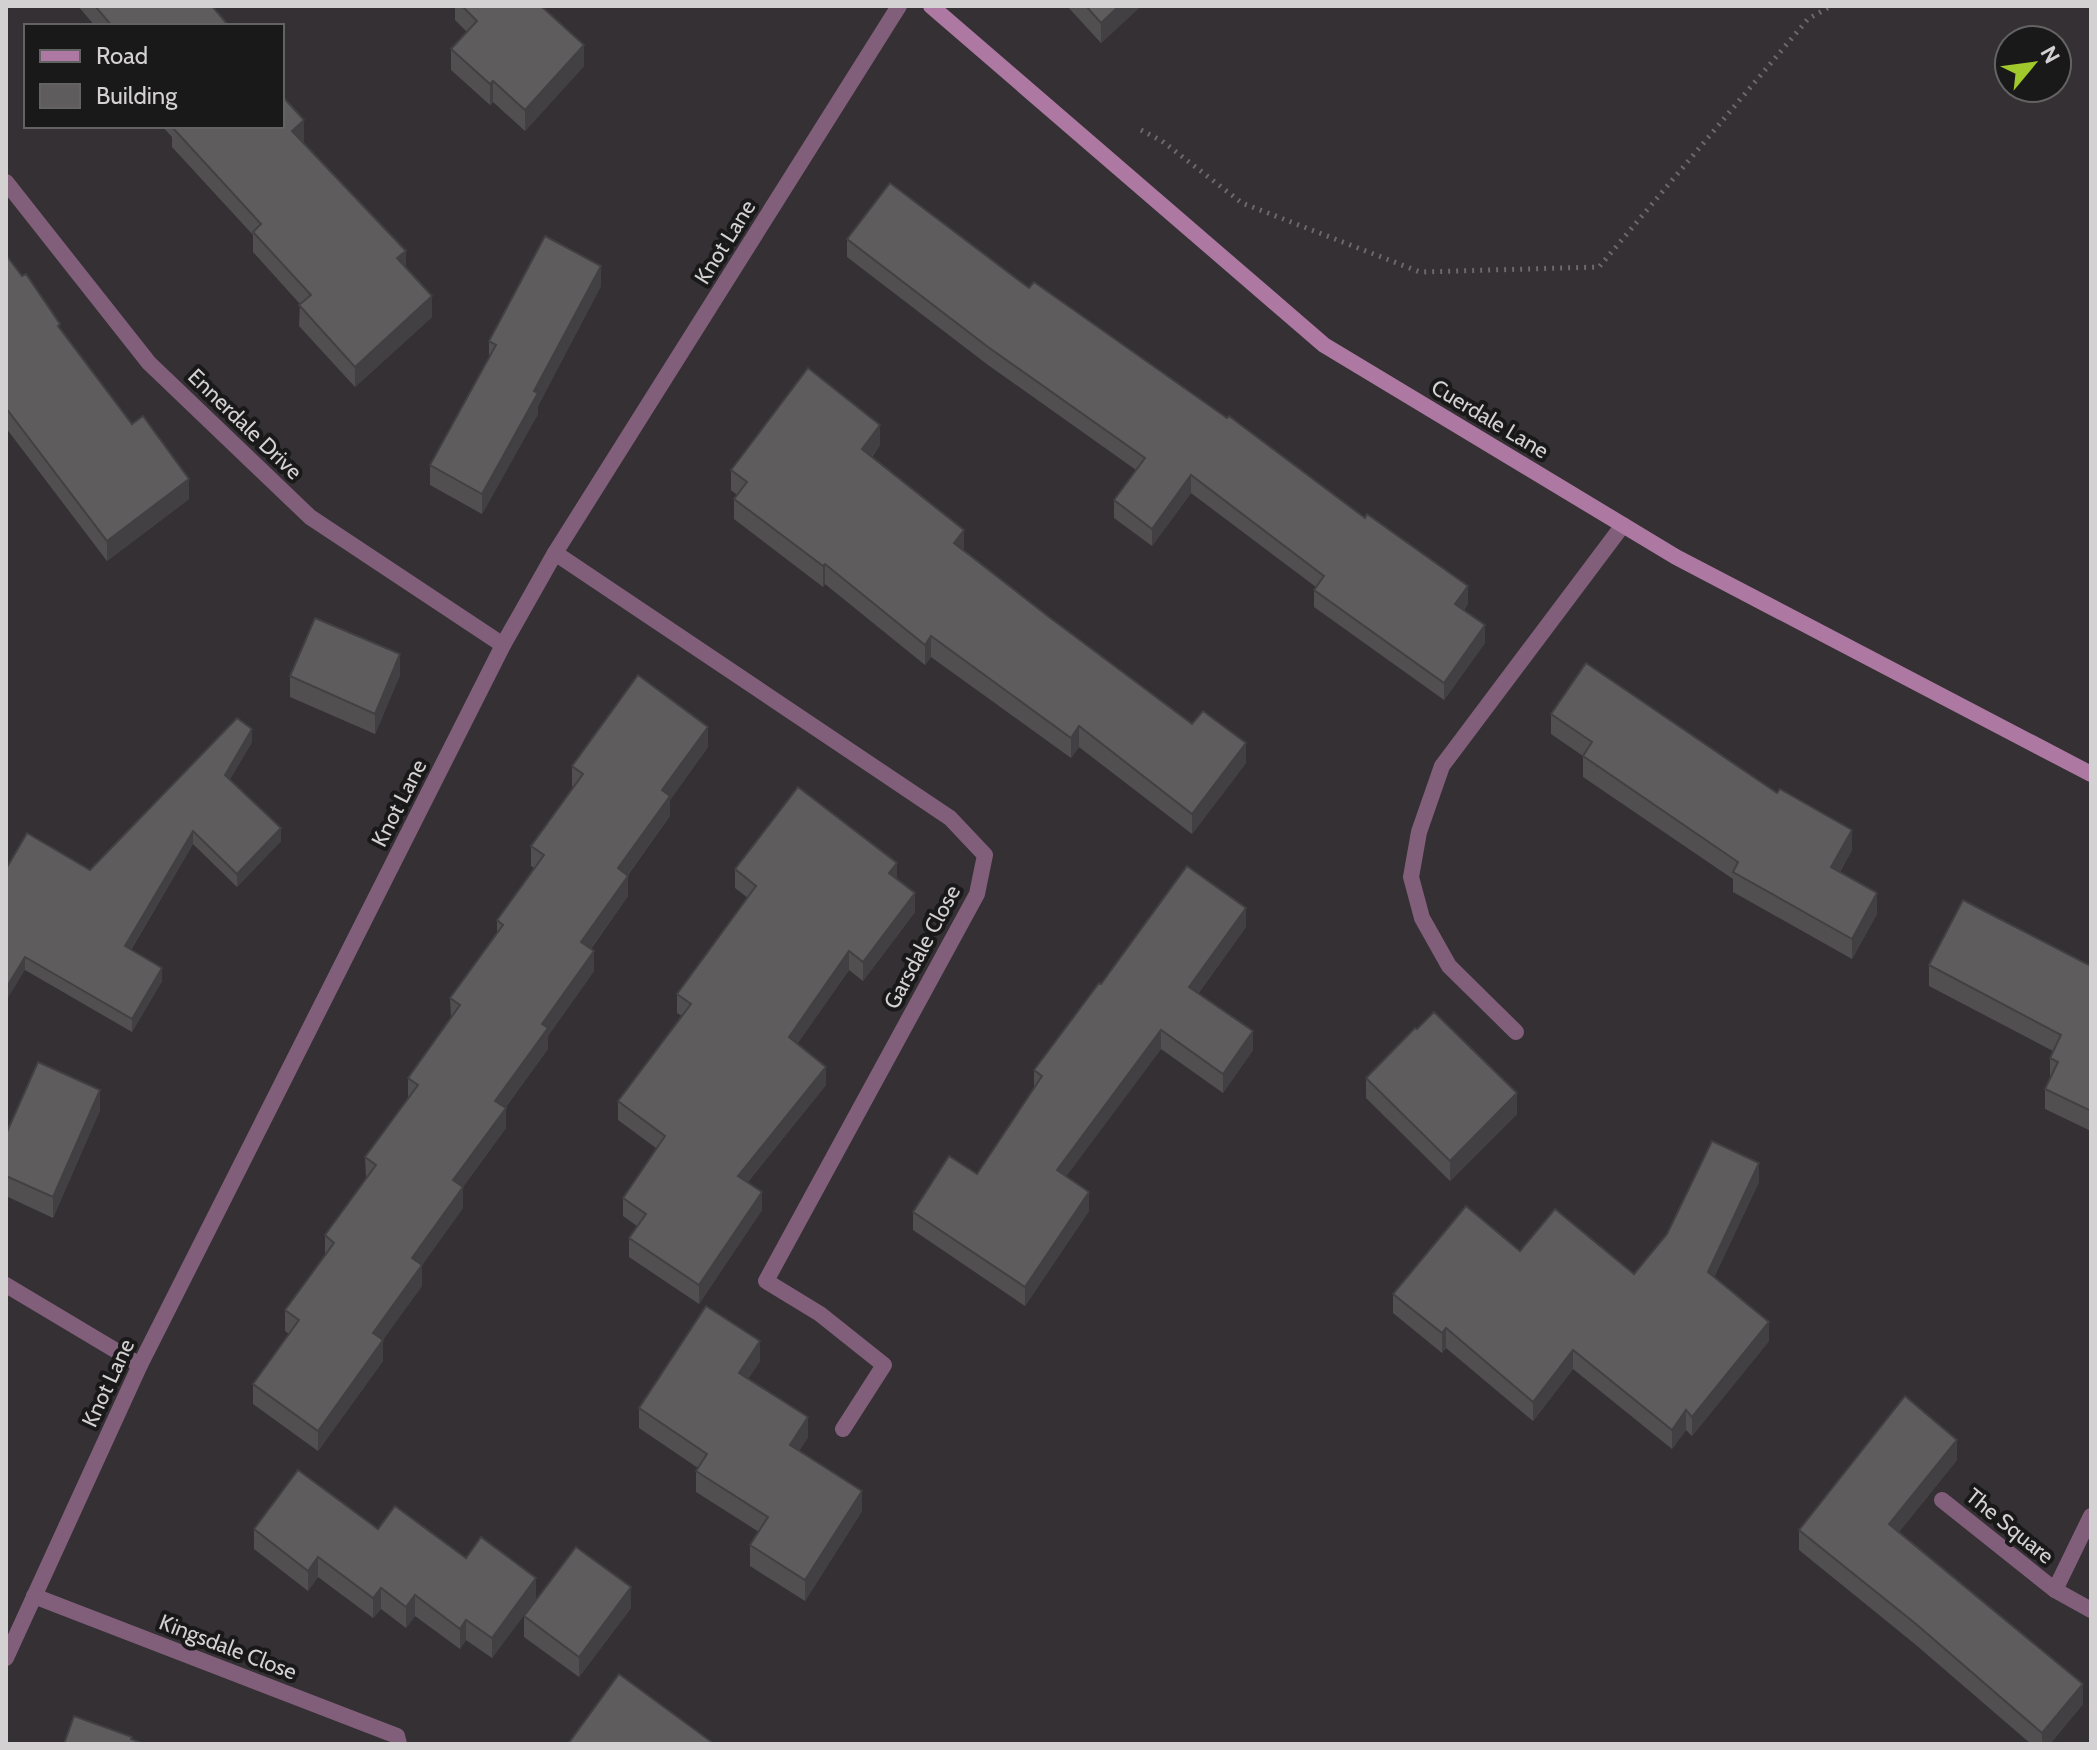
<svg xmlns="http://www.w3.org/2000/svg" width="2097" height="1750" viewBox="0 0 2097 1750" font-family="Cabin,sans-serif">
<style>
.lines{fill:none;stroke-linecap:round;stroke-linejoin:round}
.path{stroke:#6c696b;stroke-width:5;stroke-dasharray:2 6;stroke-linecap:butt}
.service{stroke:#815f7a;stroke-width:16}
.minor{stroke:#815f7a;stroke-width:16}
.secondary{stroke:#ad78a2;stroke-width:16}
.wall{fill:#524f51}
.shaded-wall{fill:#424042}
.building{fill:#5f5c5e;stroke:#424042;stroke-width:2}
.labels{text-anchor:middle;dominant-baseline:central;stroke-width:8;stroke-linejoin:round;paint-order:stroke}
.street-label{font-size:22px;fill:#d3d1d2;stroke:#1a191a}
</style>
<rect width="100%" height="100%" fill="#343033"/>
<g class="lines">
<polyline class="path" points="1141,130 1162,141 1242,203 1420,272 1599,267 1808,19 1831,6"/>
<polyline class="service" points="1516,1032 1449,966 1422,918 1411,877 1419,832 1442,766 1623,525"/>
<g class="minor">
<polyline points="6,182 149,363 310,517 503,645"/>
<polyline points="555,553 950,818 985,855 977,894 766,1281 820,1314 884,1365 843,1429"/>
<polyline points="6,1285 140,1365"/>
<polyline points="1942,1500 2055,1590 2091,1610"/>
<polyline points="2055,1590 2091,1516"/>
<polyline points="34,1596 397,1736 399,1744"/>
<polyline points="6,1658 140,1365 503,645 555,553 899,6"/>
</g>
<polyline class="secondary" points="931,6 1324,345 1676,557 2091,774"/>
</g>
<g class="wall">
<polygon points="78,6 212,6 229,26 95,26"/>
<polygon points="455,6 541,6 584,66 525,131 493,102 490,105 451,70 451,49 467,32 455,20"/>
<polygon points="1067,6 1141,6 1101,43"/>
<polygon points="162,126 282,126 304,141 303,142 406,267 432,317 355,387 299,326 300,304 253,252 253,235 172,147 172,137"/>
<polygon points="847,239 1029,288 1468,604 1464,610 1485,643 1444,700 1314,607 1314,590 1316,587 1191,493 1152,546 1114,518 1114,500 1136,470 988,365 847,257"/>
<polygon points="6,255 132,424 189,499 107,561 6,428"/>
<polygon points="601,286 538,406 538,414 482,514 430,485 430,465 489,358 489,341"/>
<polygon points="880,445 872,457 964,550 1049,617 1246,763 1192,834 1079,747 1071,758 931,657 925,665 825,584 823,587 734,519 734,499 737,495 731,490 731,470"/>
<polygon points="400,675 375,734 290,697 290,676"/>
<polygon points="1551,714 1852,850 1840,872 1877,914 1852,959 1733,892 1733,879 1583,777 1583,756 1551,734"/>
<polygon points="252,742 230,779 281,841 237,887 193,844 131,950 162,981 132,1032 25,970 6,869 90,870"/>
<polygon points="708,747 670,800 670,816 628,875 628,896 591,949 594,971 548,1036 548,1049 505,1108 506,1128 463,1187 463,1208 422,1265 422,1286 382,1340 383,1361 318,1451 253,1404 253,1384 289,1334 285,1331 285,1310 325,1256 325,1235 366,1178 365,1157 408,1098 408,1078 451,1018 450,998 497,932 497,920 534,868 531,866 531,846 573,787 572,786 572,766"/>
<polygon points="735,869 897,879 915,912 863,981 849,970 797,1044 826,1085 748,1182 762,1210 699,1304 629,1257 629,1238 637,1226 623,1216 623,1198 656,1148 618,1120 618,1101 682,1016 677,1013 677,994 748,898 735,888"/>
<polygon points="1246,927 1198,994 1253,1050 1223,1093 1161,1049 1066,1176 1089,1211 1025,1306 913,1230 913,1212 977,1174 1034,1088 1034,1070 1101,984"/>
<polygon points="1929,965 2091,966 2091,1131 2045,1109 2045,1089 2050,1078 2050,1058 2053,1051 1929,986"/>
<polygon points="1366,1078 1517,1114 1450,1181 1366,1098"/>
<polygon points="100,1110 53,1218 6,1196 6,1134"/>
<polygon points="1759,1182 1714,1277 1769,1341 1692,1436 1686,1430 1672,1449 1573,1369 1533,1421 1446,1348 1442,1353 1393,1313 1393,1294 1520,1251 1634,1274"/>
<polygon points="760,1361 748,1379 808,1437 799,1451 862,1511 805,1601 750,1566 750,1545 759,1532 696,1492 696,1471 698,1468 639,1428 639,1408"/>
<polygon points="1957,1460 1899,1532 2083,1704 2050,1744 2031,1744 1916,1645 1799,1550 1799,1530"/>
<polygon points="254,1529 466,1558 536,1599 492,1658 466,1640 460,1649 415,1616 406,1628 381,1609 373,1618 318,1577 308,1591 254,1549"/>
<polygon points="631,1608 579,1677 524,1637 524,1616"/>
</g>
<g class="shaded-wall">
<polygon points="1119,6 1141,6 1101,43 1101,23"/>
<polygon points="584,45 584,66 525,131 525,110"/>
<polygon points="493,81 493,102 490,105 490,84"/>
<polygon points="304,120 304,141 292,151 292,131"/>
<polygon points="406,251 406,271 397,258"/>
<polygon points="601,266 601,286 538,406 538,414 482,514 482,494 534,391"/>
<polygon points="432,296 432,317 355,387 355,367"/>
<polygon points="880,425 880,445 862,469 862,449"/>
<polygon points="1191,475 1191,493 1152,546 1152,529"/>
<polygon points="189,479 189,499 107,561 107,541"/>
<polygon points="964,530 964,551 954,543"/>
<polygon points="825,564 825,584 823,587 823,566"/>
<polygon points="1468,586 1468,604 1455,621 1455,604"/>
<polygon points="1485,625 1485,643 1444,700 1444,683"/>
<polygon points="931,636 931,657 925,665 925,645"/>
<polygon points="400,654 400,675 375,734 375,714"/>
<polygon points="1079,726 1079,747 1071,758 1071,738"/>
<polygon points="708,727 708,747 670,800 670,816 618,888 618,868 662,790"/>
<polygon points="252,729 252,742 225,788 225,775"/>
<polygon points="1246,743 1246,763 1192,834 1192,814"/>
<polygon points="281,828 281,841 237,887 237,874"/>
<polygon points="1852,830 1852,850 1831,887 1831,867"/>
<polygon points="193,831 193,844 125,959 125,946"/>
<polygon points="897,863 897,881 889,873"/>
<polygon points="628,876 628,896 581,962 581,942"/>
<polygon points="915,893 915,912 863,981 863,962"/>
<polygon points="1877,893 1877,914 1852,959 1852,939"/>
<polygon points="1246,908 1246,927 1189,1006 1189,987"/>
<polygon points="594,951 594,971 548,1036 548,1049 495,1121 495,1101 542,1024"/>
<polygon points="849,951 849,970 789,1056 789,1037"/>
<polygon points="25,957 25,970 6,1001 6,988"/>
<polygon points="162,968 162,981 132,1032 132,1019"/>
<polygon points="1161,1030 1161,1049 1057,1189 1057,1170"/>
<polygon points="1253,1031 1253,1050 1223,1093 1223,1074"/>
<polygon points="826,1067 826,1085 738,1194 738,1176"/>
<polygon points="100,1090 100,1110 53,1218 53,1197"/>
<polygon points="1517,1093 1517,1114 1450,1181 1450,1161"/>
<polygon points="506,1108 506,1128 463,1187 463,1208 412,1279 412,1258 453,1180"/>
<polygon points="1759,1163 1759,1182 1708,1291 1708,1272"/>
<polygon points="762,1192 762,1210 699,1304 699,1285"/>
<polygon points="1089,1192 1089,1211 1025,1306 1025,1287"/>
<polygon points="422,1265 422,1286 373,1354 373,1333"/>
<polygon points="1769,1322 1769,1341 1692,1436 1692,1417"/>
<polygon points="1446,1328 1446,1348 1442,1353 1442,1333"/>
<polygon points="383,1340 383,1361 318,1451 318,1431"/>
<polygon points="760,1341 760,1361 739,1393 739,1373"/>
<polygon points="1573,1350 1573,1369 1533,1421 1533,1402"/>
<polygon points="1686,1410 1686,1430 1672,1449 1672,1430"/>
<polygon points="808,1417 808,1437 790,1465 790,1445"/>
<polygon points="1957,1440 1957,1460 1889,1544 1889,1524"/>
<polygon points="862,1491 862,1511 805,1601 805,1580"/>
<polygon points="318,1557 318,1577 308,1591 308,1571"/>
<polygon points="536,1578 536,1599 492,1658 492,1638"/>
<polygon points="631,1587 631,1608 579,1677 579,1657"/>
<polygon points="381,1588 381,1609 373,1618 373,1598"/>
<polygon points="415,1595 415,1616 406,1628 406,1607"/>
<polygon points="466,1620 466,1640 460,1649 460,1629"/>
<polygon points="2083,1684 2083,1704 2050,1744 2042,1744 2042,1733"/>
</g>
<g class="building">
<polygon points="95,6 212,6 229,26 112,26"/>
<polygon points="462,6 541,6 584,45 525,110 493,81 490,84 451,49 477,21"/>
<polygon points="1086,6 1119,6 1101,23"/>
<polygon points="282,96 304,120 292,131 406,251 397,258 432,296 355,367 299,305 311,295 253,232 261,224 172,127 282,126"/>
<polygon points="890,183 1029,288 1034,282 1227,418 1229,416 1365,518 1367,514 1468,586 1455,604 1485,625 1444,683 1314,590 1324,576 1191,475 1152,529 1114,500 1145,458 988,347 847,239"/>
<polygon points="545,236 601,266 534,391 538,393 482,494 430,465 496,345 489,341"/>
<polygon points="6,255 22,276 26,274 60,324 58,326 132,424 143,416 189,479 107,541 6,408"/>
<polygon points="808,368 880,425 862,449 964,530 954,543 1049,617 1192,724 1203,711 1246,743 1192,814 1079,726 1071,738 931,636 925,645 825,564 823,566 734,499 747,482 731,470"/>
<polygon points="315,618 400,654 375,714 290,676"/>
<polygon points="1586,663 1777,793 1780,789 1852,830 1831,867 1877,893 1852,939 1733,872 1738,862 1583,756 1592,742 1551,714"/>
<polygon points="638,675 708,727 662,790 670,796 618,868 628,876 581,942 594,951 542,1024 548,1028 495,1101 506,1108 453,1180 463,1187 412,1258 422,1265 373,1333 383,1340 318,1431 253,1384 299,1320 285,1310 334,1243 325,1235 376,1165 365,1157 418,1085 408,1078 460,1005 450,998 503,925 497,920 544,855 531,846 583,774 572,766"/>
<polygon points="237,718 252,729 225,775 281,828 237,874 193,831 125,946 162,968 132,1019 25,957 6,988 6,869 27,833 90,870"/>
<polygon points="798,787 897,863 889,873 915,893 863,962 849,951 789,1037 826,1067 738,1176 762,1192 699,1285 629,1238 646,1214 623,1198 665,1136 618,1101 691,1004 677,994 756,886 735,869"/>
<polygon points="1187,866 1246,908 1189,987 1253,1031 1223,1074 1161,1030 1057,1170 1089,1192 1025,1287 913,1212 949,1156 977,1174 1042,1076 1034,1070 1099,983 1101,984"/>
<polygon points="1963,900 2091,966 2091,1111 2045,1089 2058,1062 2050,1058 2061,1035 1929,965"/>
<polygon points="1434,1012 1517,1093 1450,1161 1366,1078 1415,1028 1417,1029"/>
<polygon points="38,1062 100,1090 53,1197 6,1176 6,1134"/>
<polygon points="1712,1141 1759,1163 1708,1272 1769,1322 1692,1417 1686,1410 1672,1430 1573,1350 1533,1402 1446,1328 1442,1333 1393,1294 1466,1206 1520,1251 1555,1209 1634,1274 1667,1234"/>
<polygon points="706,1306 760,1341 739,1373 808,1417 790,1445 862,1491 805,1580 750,1545 768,1517 696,1471 707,1454 639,1408"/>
<polygon points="1905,1396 1957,1440 1889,1524 2083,1684 2042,1733 1916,1624 1799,1530"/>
<polygon points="298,1470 378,1529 395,1506 466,1558 481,1537 536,1578 492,1638 466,1620 460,1629 415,1595 406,1607 381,1588 373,1598 318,1557 308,1571 254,1529"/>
<polygon points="576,1547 631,1587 579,1657 524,1616"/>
<polygon points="619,1674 713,1743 712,1744 568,1744"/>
<polygon points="74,1716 132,1737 131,1739 144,1744 64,1744"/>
</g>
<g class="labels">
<g class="street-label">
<text transform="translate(725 242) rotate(-58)">Knot Lane</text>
<text transform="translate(1490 419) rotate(31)">Cuerdale Lane</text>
<text transform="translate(245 424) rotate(44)">Ennerdale Drive</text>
<text transform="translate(399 803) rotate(-63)">Knot Lane</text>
<text transform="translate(922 947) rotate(-62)">Garsdale Close</text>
<text transform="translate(108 1383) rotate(-65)">Knot Lane</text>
<text transform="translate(2010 1526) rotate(39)">The Square</text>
<text transform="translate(228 1647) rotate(21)">Kingsdale Close</text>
</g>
</g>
<rect width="2097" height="1750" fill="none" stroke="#d3d1d2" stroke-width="16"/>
<rect x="24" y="24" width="260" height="104" fill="#1a191a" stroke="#646364" stroke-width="2"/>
<rect x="40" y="50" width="40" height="12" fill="#ad78a2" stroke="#646364" stroke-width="2"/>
<text x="96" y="64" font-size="24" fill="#d3d1d2">Road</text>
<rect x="40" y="84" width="40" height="24" fill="#5f5c5e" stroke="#646364" stroke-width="2"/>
<text x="96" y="104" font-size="24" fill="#d3d1d2">Building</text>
<g transform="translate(2033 64) rotate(61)"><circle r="38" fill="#1a191a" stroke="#646364" stroke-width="2"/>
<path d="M0-6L14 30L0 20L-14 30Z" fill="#a0c92c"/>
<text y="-12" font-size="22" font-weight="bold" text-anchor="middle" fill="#d3d1d2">N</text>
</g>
</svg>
